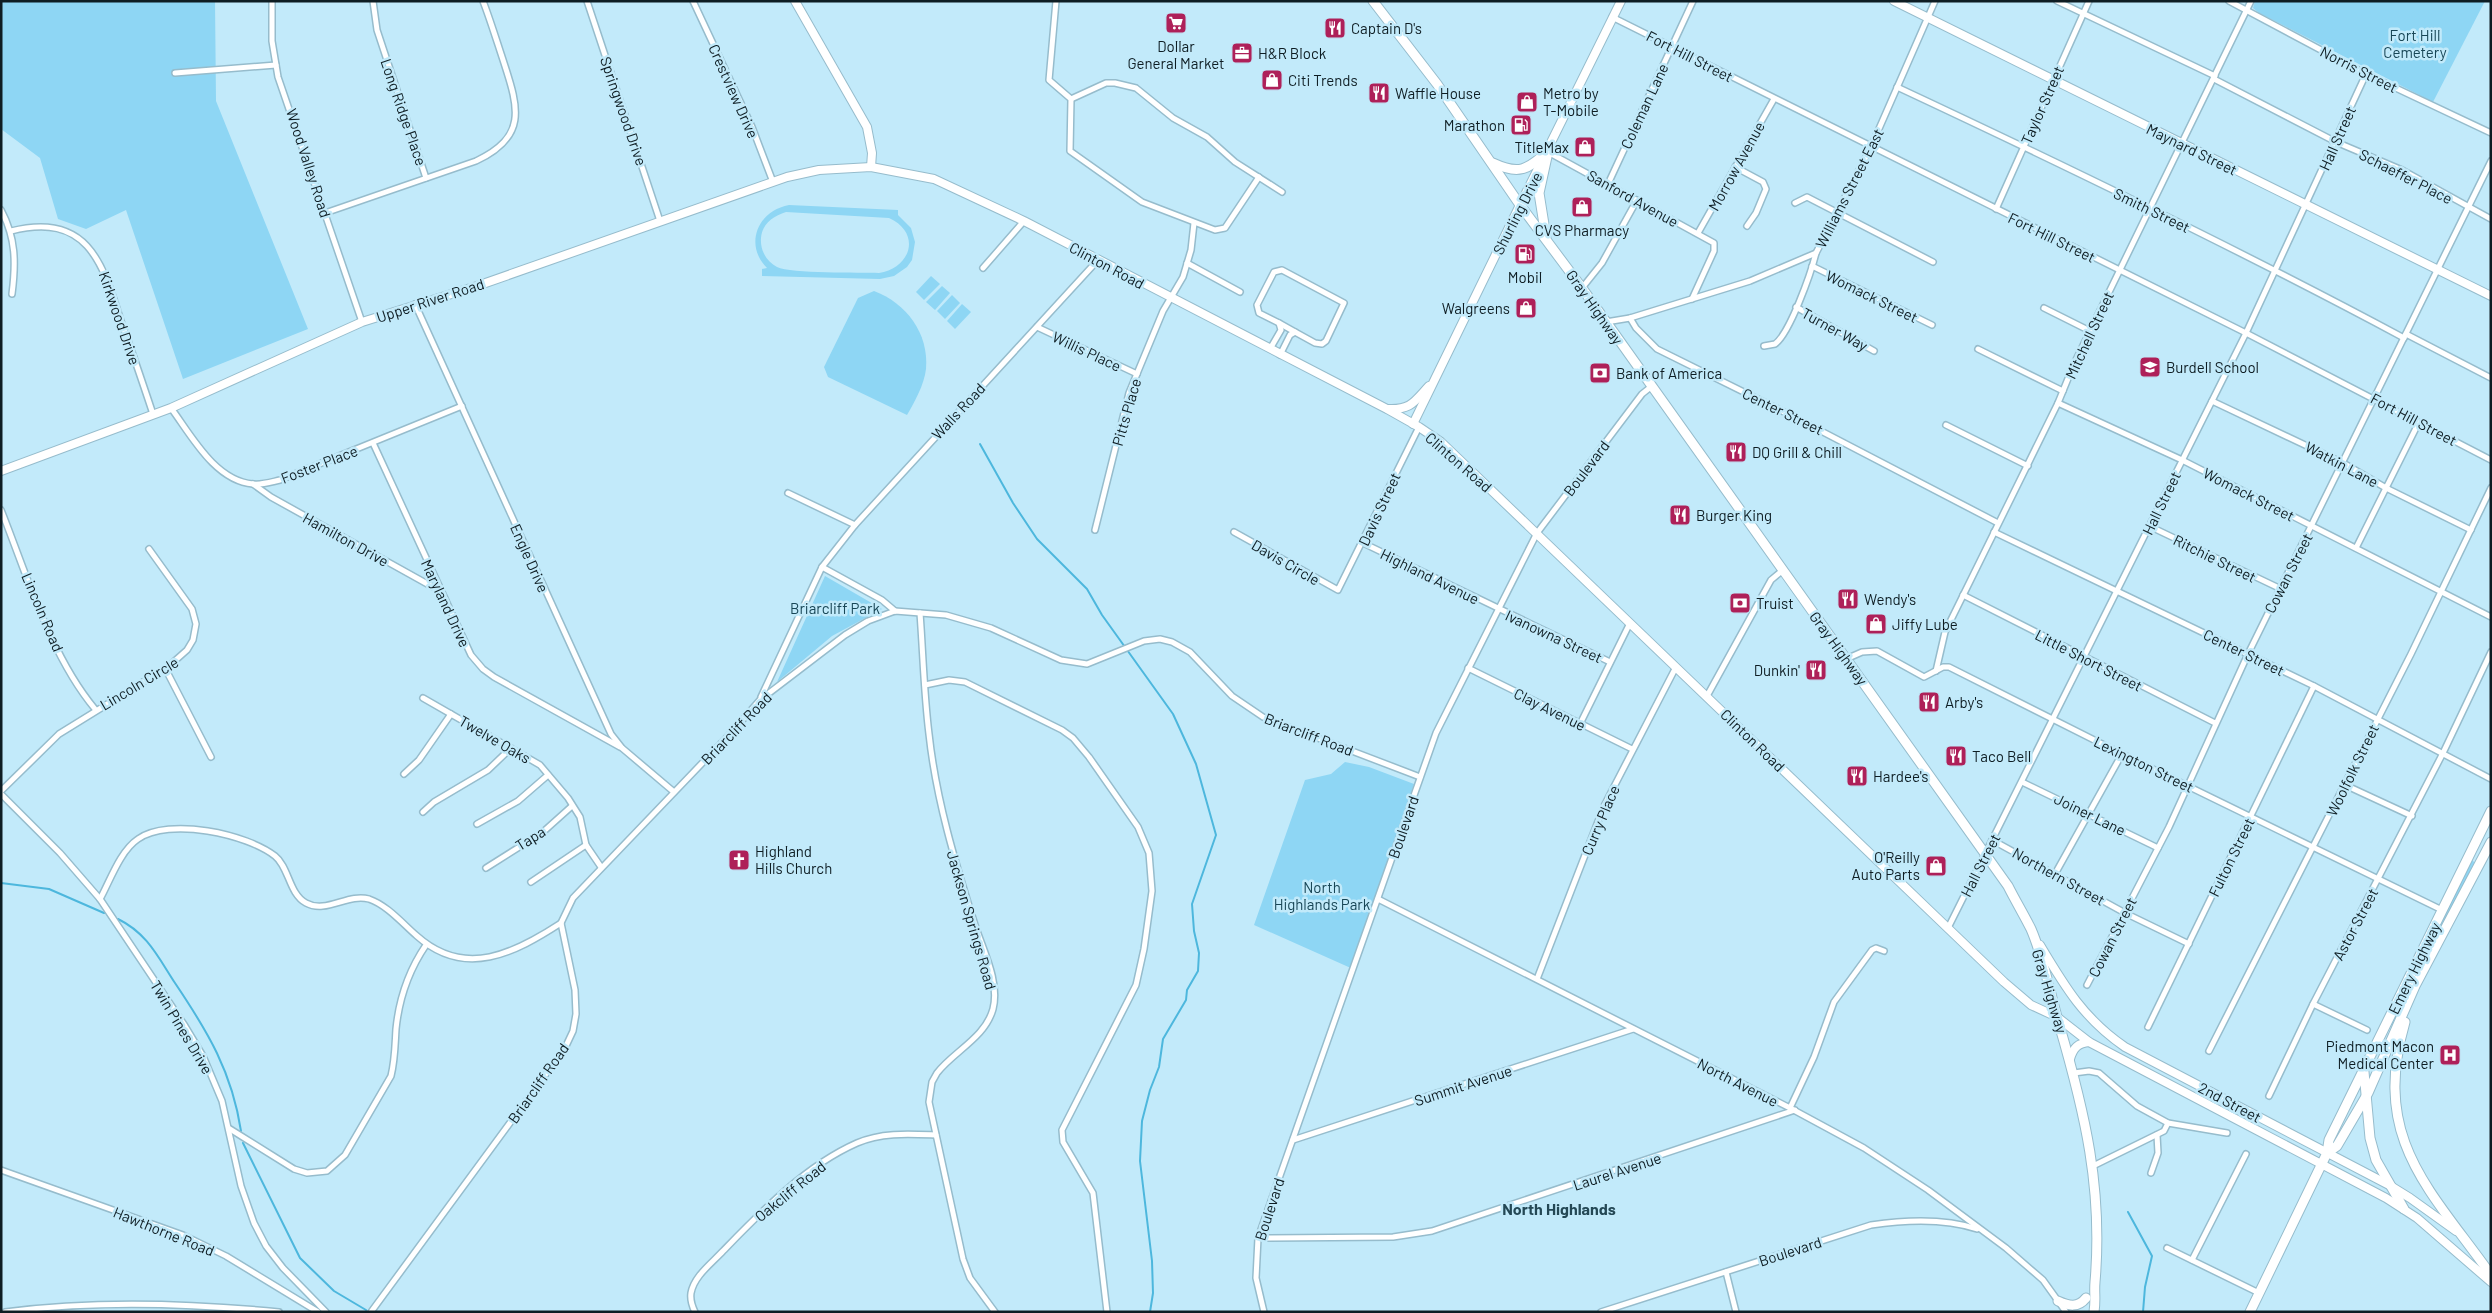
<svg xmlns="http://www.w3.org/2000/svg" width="2492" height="1313" viewBox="0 0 2492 1313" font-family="Barlow,sans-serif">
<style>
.green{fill:#8ed6f4;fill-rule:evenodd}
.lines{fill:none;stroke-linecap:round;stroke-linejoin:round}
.stream{stroke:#4db7dd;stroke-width:2}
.street-casing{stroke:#96bccc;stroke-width:8}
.secondary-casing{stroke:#96bccc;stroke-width:10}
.primary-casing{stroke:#96bccc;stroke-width:10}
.highway-casing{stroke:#96bccc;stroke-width:11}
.street{stroke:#fff;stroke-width:5}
.secondary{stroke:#fff;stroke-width:8}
.primary{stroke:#fff;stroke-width:8}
.highway{stroke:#fff;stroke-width:9}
.labels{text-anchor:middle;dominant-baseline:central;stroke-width:5;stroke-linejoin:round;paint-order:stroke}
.poi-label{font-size:15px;fill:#0e1d23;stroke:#c2eafa;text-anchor:start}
.park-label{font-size:15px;fill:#184656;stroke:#c2eafa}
.street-label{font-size:15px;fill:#0e1d23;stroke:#c2eafa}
.neighbourhood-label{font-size:16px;font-weight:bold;fill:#244855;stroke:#c2eafa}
</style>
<rect width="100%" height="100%" fill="#c2eafa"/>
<g class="green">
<polygon points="1,1 215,1 216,101 308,329 183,379 126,210 86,229 58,219 40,158 1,129"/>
<polygon points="2255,1 2485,1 2433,102 2259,13 2253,8"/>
<path d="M789,205L898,210V215L911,228L915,242L912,260L907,267L894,276L880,279L762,276V269L767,268C744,245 757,211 789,205ZM786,212L889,218C922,233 911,268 879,273C860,272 791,274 777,267C767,262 760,251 761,238C762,224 773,216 786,212Z"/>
<polygon points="931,276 940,284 924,300 916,292"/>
<polygon points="942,286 950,293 935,310 926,302"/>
<path d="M874,291C906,303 929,333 926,369C924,385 915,401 907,415L828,377L824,367L858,298Z"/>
<polygon points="952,295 960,303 945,319 937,311"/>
<polygon points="962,304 971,312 955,329 947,321"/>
<polygon points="825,576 882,609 832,636 777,682"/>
<polygon points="1345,762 1369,767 1414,784 1353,969 1254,925 1305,780 1331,774"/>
<polygon points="2471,859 2475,863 2395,1023 2389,1027"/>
</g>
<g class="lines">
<g class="stream">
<polyline points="980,444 1013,503 1037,539 1087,589 1102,615 1173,714 1196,764 1216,835 1192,904 1194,931 1199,953 1198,971 1187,990 1186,1000 1163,1039 1159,1067 1150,1090 1142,1121 1140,1161 1152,1261 1153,1293 1150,1312"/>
<polyline points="1,883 49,889 104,913"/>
<path d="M118,919C147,933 158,957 175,983C208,1032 232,1072 241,1131"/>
<polyline points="243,1143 300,1258 334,1291 366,1310"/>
<polyline points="2128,1212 2152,1256 2145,1287 2143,1312"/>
</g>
<g class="street-casing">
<g id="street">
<polyline points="272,1 272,41 278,77 362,322"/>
<polyline points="373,1 377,30 426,178"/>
<polyline points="587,1 660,221"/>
<polyline points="693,1 752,127 773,182"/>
<polyline points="1056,1 1049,80 1071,99 1070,151 1142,202 1215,230 1225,228 1259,177"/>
<polyline points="2057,1 2215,76"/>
<polyline points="2229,1 2366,74 2491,133"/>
<polyline points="1612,17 2246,333 2491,460"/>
<polyline points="175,73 276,65"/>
<polyline points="2214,79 2336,142 2402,170 2491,219"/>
<path d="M1897,87C2068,167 2238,249 2404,338"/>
<polyline points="1071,99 1106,83 1115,83 1136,88 1173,118 1207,137 1235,162 1282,192"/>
<polyline points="1548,152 1714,243 1714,251 1692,299"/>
<polyline points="1735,167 1763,182 1766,189 1756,213 1747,226"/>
<polyline points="1608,184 1693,1"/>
<polyline points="1795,203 1807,197 1933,262"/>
<polyline points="1996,209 2089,1"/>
<path d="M1,210C16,238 16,263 12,294"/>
<path d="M325,213L476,161C527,137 519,109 504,63C497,42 491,22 483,1"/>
<path d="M11,231C89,211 103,265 122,324C133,354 143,384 153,414"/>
<polyline points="1698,233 1774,99"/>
<polyline points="1187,263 1240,292"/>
<polyline points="1812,266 1932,325"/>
<polyline points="983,268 1024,221"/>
<polyline points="1582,288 1602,263 1637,200"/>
<polyline points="415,304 611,734 622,748 674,792"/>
<polyline points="1796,307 1874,351"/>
<polyline points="2044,308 2090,331"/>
<polyline points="1630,318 1636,328 1657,349 1798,419 1998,523"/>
<polyline points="1606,322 1630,318 1750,281 1816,253 1871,147 1935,1"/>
<polyline points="1279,323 1295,332"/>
<polyline points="1037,327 1137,374"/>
<polyline points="2406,334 2491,378"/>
<path d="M1764,346L1775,344C1790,333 1811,273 1816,253"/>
<polyline points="1270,349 1281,330 1279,323 1259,313 1257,305 1274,272 1282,270 1344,303 1326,341 1322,344 1315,343 1295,332 1290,335 1280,355"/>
<polyline points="1978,349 2063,391"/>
<polyline points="2212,401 2343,463 2386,488 2471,530"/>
<polyline points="2058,403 2182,460 2491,617"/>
<path d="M171,408C191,435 215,481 253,484C262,485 271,482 280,480L462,406"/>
<polyline points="1946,425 2028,466"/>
<polyline points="373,443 471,655 483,669 494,677 620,747"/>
<polyline points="253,484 271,497 440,591"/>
<polyline points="788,493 855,525"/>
<path d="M1,510C27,575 50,655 95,709"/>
<polyline points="2149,526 2281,589"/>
<polyline points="1095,530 1129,393 1163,311 1183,277 1191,250 1194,223"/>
<polyline points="1234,532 1338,590 1419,427"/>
<polyline points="1994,532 2314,686 2491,779"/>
<polyline points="1363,543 1610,662"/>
<polyline points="2356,548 2419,422"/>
<polyline points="822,567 882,600 895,611"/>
<polyline points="1963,595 2215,723"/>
<path d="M920,613C923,653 924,694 929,734C936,799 955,862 975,925C983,950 1000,982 993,1009C985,1038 954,1051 937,1073L932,1082L929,1102L963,1259L970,1278L995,1312"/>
<polyline points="1846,659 1862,652 1877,651 1924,677 1943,667 1949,667 2122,754 2442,910"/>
<polyline points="165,668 211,757"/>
<polyline points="1468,668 1632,749"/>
<polyline points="1936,671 1945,632 2058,403 2074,364 2251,1"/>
<polyline points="925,685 949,680 965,682 1062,730 1073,738 1089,757 1138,827 1149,853 1152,891 1144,949 1136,985 1062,1130 1063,1142 1093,1193 1107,1312"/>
<polyline points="1707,696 1771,580 1783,570"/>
<polyline points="761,697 822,567 855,525 1098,260"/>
<polyline points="423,698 540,765 568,798 580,817 586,845 601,867"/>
<polyline points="1580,724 1630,623"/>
<polyline points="404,774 419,760 451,714"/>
<polyline points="2022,782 2158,848"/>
<polyline points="2345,785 2412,816"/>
<polyline points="1,791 59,734 169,666 187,650 193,640 196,624 192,609 149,549"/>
<polyline points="1,794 60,853 100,899 185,1026 203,1056 222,1101 241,1186 254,1223 266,1246 283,1268 326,1312"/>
<polyline points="423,812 434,802 488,770 511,748"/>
<polyline points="477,824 518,801 548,775"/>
<polyline points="1992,840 2125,913 2189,944"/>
<polyline points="486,868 543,832 572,806"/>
<polyline points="2055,874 2122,754"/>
<polyline points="531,882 586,845"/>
<path d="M100,899C110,881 120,851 138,839C169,817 247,834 275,856C289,867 289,894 306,903C326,914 348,893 369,899C387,905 403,924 417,936C465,979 515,953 561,923"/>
<polyline points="1378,899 1790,1108 1864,1148 1928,1190 2006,1248 2043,1280 2066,1312"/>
<polyline points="1948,928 2246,333 2366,74"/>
<polyline points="1537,979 1604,806 1676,667"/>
<polyline points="2087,985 2169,827 2248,654 2491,161"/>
<polyline points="2313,1004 2367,1030"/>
<polyline points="2148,1027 2314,686"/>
<polyline points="2209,1051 2411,654 2491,488"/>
<polyline points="2074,1073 2089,1071 2099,1073 2137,1106 2168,1123 2227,1133"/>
<polyline points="2269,1096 2313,1004 2443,753 2491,652"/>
<polyline points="1790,1108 1814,1057 1834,1002 1872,950 1876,948 1884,951"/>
<path d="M230,1129L294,1169L307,1173L327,1171L345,1155L391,1076C395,1060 395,1045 396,1029C399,999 409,970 426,945"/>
<polyline points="1293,1140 1633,1029"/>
<polyline points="2093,1166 2164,1131 2168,1123"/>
<polyline points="1,1170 183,1235 226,1256 318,1312"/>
<polyline points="2151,1173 2158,1153 2157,1135"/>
<polyline points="1258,1238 1393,1237 1432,1231 1795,1110"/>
<polyline points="2167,1248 2259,1293"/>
<polyline points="2192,1260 2246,1154"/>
<polyline points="1726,1272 1736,1312"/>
<path d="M5,1312C95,1300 188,1303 279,1312"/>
<polyline points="371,1312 565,1048 573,1031 576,1014 575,990 561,923 573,898 731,733 760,700 845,635 868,621 895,611 946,615 991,628 1061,660 1087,664 1144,641 1160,639 1172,642 1190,652 1232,696 1263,717 1420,777"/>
<path d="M695,1312C692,1306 690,1300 691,1293C694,1276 712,1263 723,1251C762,1211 805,1166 857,1143C882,1132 910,1134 936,1135"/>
<polyline points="1264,1312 1256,1278 1258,1238 1436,733 1537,533 1642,394 1652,386"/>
<path d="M1601,1312L1871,1225C1905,1220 1944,1218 1977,1229"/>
</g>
</g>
<g class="secondary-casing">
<g id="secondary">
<polyline points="795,1 867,127 872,153 871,167"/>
<polyline points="1894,1 2491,296"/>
<path d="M1388,409C1411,410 1414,402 1429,386"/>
<polyline points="1413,424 1520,205"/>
<polyline points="1,471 171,408 362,322 477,286 787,177 819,170 871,167 934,179 1024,221 1387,409 1419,427 1441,442 2004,982 2031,1005 2057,1017"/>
</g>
</g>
<g class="primary-casing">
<g id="primary">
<polyline points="1520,205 1621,1"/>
<path d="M2040,945C2065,987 2084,1019 2125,1047L2389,1185L2410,1198L2456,1231"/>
<polyline points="2057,1017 2089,1042 2386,1198 2417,1218 2491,1282"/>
<path d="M2070,1059C2073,1048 2078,1043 2089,1042"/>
</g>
</g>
<g class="highway-casing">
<g id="highway">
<path d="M1373,1L1437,84L1520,205L1582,288L2008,886C2015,900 2024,915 2031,929C2044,959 2050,993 2059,1024C2085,1113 2103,1189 2095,1282C2094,1293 2096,1299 2094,1312"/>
<path d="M1493,163C1519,175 1527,170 1547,152"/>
<polyline points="1546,237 1539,193 1548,152"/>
<path d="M2405,1022C2371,1139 2429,1188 2491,1275"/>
<polyline points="2364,1072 2370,1138 2376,1160 2404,1209"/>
<polyline points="2327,1153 2337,1146 2368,1093 2415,986 2491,842"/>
<path d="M2058,1301C2069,1306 2078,1308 2086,1298"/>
<polyline points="2250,1312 2327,1153 2329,1140 2491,811"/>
</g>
</g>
<use href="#street" class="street"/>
<use href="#secondary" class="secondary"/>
<use href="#primary" class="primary"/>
<use href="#highway" class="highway"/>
</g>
<defs>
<g id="supermarket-square" transform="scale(1.125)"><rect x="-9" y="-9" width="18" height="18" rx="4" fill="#ae2059" stroke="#c2eafa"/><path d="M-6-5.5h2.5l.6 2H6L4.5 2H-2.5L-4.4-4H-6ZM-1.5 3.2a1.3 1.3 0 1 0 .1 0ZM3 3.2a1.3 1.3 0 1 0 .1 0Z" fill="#fff"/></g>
<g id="restaurant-square" transform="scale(1.125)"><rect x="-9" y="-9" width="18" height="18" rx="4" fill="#ae2059" stroke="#c2eafa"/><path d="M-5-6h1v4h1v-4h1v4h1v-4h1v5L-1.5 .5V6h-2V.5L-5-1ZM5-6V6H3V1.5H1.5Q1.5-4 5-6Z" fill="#fff"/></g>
<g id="office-square" transform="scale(1.125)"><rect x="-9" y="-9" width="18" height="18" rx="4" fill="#ae2059" stroke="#c2eafa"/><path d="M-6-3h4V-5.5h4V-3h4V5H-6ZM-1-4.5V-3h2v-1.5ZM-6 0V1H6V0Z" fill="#fff"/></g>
<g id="shop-square" transform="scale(1.125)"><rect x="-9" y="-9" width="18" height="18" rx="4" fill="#ae2059" stroke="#c2eafa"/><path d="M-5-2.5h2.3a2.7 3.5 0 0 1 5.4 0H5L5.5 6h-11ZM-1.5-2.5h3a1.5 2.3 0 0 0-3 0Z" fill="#fff"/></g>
<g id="fuel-square" transform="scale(1.125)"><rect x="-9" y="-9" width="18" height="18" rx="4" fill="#ae2059" stroke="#c2eafa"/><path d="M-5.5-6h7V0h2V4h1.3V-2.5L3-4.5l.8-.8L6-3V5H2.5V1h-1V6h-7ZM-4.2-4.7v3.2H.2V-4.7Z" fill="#fff"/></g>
<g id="school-square" transform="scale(1.125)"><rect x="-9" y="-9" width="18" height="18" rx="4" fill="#ae2059" stroke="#c2eafa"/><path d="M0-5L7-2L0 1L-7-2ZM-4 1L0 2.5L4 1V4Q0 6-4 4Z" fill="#fff"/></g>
<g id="bank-square" transform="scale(1.125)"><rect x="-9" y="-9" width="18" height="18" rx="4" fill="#ae2059" stroke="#c2eafa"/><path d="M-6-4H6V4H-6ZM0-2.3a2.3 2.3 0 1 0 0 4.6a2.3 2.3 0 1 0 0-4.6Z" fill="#fff"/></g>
<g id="church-square" transform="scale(1.125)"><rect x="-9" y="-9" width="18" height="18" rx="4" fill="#ae2059" stroke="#c2eafa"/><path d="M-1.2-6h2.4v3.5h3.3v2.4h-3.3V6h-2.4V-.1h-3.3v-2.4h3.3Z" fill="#fff"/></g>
<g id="hospital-square" transform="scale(1.125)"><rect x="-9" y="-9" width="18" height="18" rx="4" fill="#ae2059" stroke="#c2eafa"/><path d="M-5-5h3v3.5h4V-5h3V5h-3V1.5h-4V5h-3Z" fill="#fff"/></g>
</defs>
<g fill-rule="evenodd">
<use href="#supermarket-square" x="1176" y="23"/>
<use href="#restaurant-square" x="1335" y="28"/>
<use href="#office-square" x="1242" y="53"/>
<use href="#shop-square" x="1272" y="80"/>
<use href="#restaurant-square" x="1379" y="93"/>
<use href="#shop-square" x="1527" y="102"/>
<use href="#fuel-square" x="1521" y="125"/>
<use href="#shop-square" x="1585" y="147"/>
<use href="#shop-square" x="1582" y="207"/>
<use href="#fuel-square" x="1525" y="254"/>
<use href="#shop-square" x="1526" y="308"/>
<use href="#school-square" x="2150" y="367"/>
<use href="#bank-square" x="1600" y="373"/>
<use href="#restaurant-square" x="1736" y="452"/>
<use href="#restaurant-square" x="1680" y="515"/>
<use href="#restaurant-square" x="1848" y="599"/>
<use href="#bank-square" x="1740" y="603"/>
<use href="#shop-square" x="1876" y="624"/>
<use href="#restaurant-square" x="1816" y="670"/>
<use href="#restaurant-square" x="1929" y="702"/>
<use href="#restaurant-square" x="1956" y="756"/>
<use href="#restaurant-square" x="1857" y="776"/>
<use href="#church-square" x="739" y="860"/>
<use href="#shop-square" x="1936" y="866"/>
<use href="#hospital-square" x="2450" y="1055"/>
</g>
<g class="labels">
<g class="poi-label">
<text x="1351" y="28">Captain D's</text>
<text x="1176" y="46" text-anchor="middle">Dollar<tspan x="1176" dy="17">General Market</tspan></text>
<text x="1258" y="53">H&amp;R Block</text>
<text x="1288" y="80">Citi Trends</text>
<text x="1395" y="93">Waffle House</text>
<text x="1543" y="93">Metro by<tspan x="1543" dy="17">T-Mobile</tspan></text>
<text x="1505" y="125" text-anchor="end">Marathon</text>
<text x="1569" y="147" text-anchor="end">TitleMax</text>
<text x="1582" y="230" text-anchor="middle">CVS Pharmacy</text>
<text x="1525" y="277" text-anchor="middle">Mobil</text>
<text x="1510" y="308" text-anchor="end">Walgreens</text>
<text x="2166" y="367">Burdell School</text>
<text x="1616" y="373">Bank of America</text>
<text x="1752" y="452">DQ Grill &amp; Chill</text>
<text x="1696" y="515">Burger King</text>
<text x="1864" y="599">Wendy's</text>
<text x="1756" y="603">Truist</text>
<text x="1892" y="624">Jiffy Lube</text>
<text x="1800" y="670" text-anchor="end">Dunkin'</text>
<text x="1945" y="702">Arby's</text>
<text x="1972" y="756">Taco Bell</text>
<text x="1873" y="776">Hardee's</text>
<text x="755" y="851">Highland<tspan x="755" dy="17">Hills Church</tspan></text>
<text x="1920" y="857" text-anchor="end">O'Reilly<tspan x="1920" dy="17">Auto Parts</tspan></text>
<text x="2434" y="1046" text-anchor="end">Piedmont Macon<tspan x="2434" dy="17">Medical Center</tspan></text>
</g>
<g class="park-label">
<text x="2415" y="35">Fort Hill<tspan x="2415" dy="17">Cemetery</tspan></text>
<text x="835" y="608">Briarcliff Park</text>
<text x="1322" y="887">North<tspan x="1322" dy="17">Highlands Park</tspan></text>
</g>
<g class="street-label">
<text transform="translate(1690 56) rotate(27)">Fort Hill Street</text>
<text transform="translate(2359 69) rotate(27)">Norris Street</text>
<text transform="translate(734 91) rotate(66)">Crestview Drive</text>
<text transform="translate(2042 105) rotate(-66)">Taylor Street</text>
<text transform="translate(1644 106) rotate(-65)">Coleman Lane</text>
<text transform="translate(624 111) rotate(71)">Springwood Drive</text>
<text transform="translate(404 112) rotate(71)">Long Ridge Place</text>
<text transform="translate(2337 138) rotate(-66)">Hall Street</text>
<text transform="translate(2192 149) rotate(26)">Maynard Street</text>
<text transform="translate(309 163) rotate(72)">Wood Valley Road</text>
<text transform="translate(1736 166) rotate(-61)">Morrow Avenue</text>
<text transform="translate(2406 176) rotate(27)">Schaeffer Place</text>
<text transform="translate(1849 188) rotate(-63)">Williams Street East</text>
<text transform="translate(1633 198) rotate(29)">Sanford Avenue</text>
<text transform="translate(2152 210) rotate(26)">Smith Street</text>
<text transform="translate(1517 213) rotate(-63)">Shurling Drive</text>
<text transform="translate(2052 237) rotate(26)">Fort Hill Street</text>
<text transform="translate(1107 265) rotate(28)">Clinton Road</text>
<text transform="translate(1872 296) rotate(26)">Womack Street</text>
<text transform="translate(430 300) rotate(-18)">Upper River Road</text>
<text transform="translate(1595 307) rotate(55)">Gray Highway</text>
<text transform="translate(120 318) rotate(71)">Kirkwood Drive</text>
<text transform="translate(1835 329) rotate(29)">Turner Way</text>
<text transform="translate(2089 335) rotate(-65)">Mitchell Street</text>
<text transform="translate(1087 351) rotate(25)">Willis Place</text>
<text transform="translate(958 411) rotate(-47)">Walls Road</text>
<text transform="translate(1783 411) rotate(26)">Center Street</text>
<text transform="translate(1126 412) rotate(-74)">Pitts Place</text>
<text transform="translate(2414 419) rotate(28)">Fort Hill Street</text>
<text transform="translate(1459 462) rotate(41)">Clinton Road</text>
<text transform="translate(319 464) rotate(-21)">Foster Place</text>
<text transform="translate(2342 464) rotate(28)">Watkin Lane</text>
<text transform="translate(1586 468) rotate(-53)">Boulevard</text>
<text transform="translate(2249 494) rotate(27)">Womack Street</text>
<text transform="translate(2161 503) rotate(-64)">Hall Street</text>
<text transform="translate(1379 509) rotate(-65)">Davis Street</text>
<text transform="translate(346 539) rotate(29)">Hamilton Drive</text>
<text transform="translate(530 558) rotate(66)">Engle Drive</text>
<text transform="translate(2215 558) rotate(26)">Ritchie Street</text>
<text transform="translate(1286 562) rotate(30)">Davis Circle</text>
<text transform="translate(2288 573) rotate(-63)">Cowan Street</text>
<text transform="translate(1430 576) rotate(26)">Highland Avenue</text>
<text transform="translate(446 603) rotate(65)">Maryland Drive</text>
<text transform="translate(43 612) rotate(67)">Lincoln Road</text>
<text transform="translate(1554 636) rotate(25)">Ivanowna Street</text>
<text transform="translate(1839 648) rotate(54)">Gray Highway</text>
<text transform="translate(2244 652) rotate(26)">Center Street</text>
<text transform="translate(2089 660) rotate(27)">Little Short Street</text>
<text transform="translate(139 683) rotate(-31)">Lincoln Circle</text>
<text transform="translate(1550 709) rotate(26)">Clay Avenue</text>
<text transform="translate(736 728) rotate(-46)">Briarcliff Road</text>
<text transform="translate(1309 734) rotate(21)">Briarcliff Road</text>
<text transform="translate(495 739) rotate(30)">Twelve Oaks</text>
<text transform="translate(1753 740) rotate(44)">Clinton Road</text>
<text transform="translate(2144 764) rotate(26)">Lexington Street</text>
<text transform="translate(2352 770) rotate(-64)">Woolfolk Street</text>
<text transform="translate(2090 814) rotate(26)">Joiner Lane</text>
<text transform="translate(1600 820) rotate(-67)">Curry Place</text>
<text transform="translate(1403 827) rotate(-71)">Boulevard</text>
<text transform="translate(530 838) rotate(-32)">Tapa</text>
<text transform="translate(2231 857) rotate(-64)">Fulton Street</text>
<text transform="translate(1980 865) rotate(-63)">Hall Street</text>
<text transform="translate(2059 876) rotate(29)">Northern Street</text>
<text transform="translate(972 920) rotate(74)">Jackson Springs Road</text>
<text transform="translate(2355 924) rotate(-62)">Astor Street</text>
<text transform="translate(2112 937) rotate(-63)">Cowan Street</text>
<text transform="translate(2414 968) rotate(-64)">Emery Highway</text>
<text transform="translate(2050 991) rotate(73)">Gray Highway</text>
<text transform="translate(182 1027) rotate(59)">Twin Pines Drive</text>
<text transform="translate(1738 1082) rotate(27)">North Avenue</text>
<text transform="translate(538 1083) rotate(-55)">Briarcliff Road</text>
<text transform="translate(1463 1085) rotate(-18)">Summit Avenue</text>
<text transform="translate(2230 1102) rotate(28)">2nd Street</text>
<text transform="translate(1617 1171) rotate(-18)">Laurel Avenue</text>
<text transform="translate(790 1191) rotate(-39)">Oakcliff Road</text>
<text transform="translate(1269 1209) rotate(-72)">Boulevard</text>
<text transform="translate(164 1231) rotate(22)">Hawthorne Road</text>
<text transform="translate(1790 1251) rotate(-18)">Boulevard</text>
</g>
<g class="neighbourhood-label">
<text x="1559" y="1208">North Highlands</text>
</g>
</g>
<rect width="2492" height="1313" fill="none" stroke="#0e1d23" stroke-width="5"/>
</svg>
